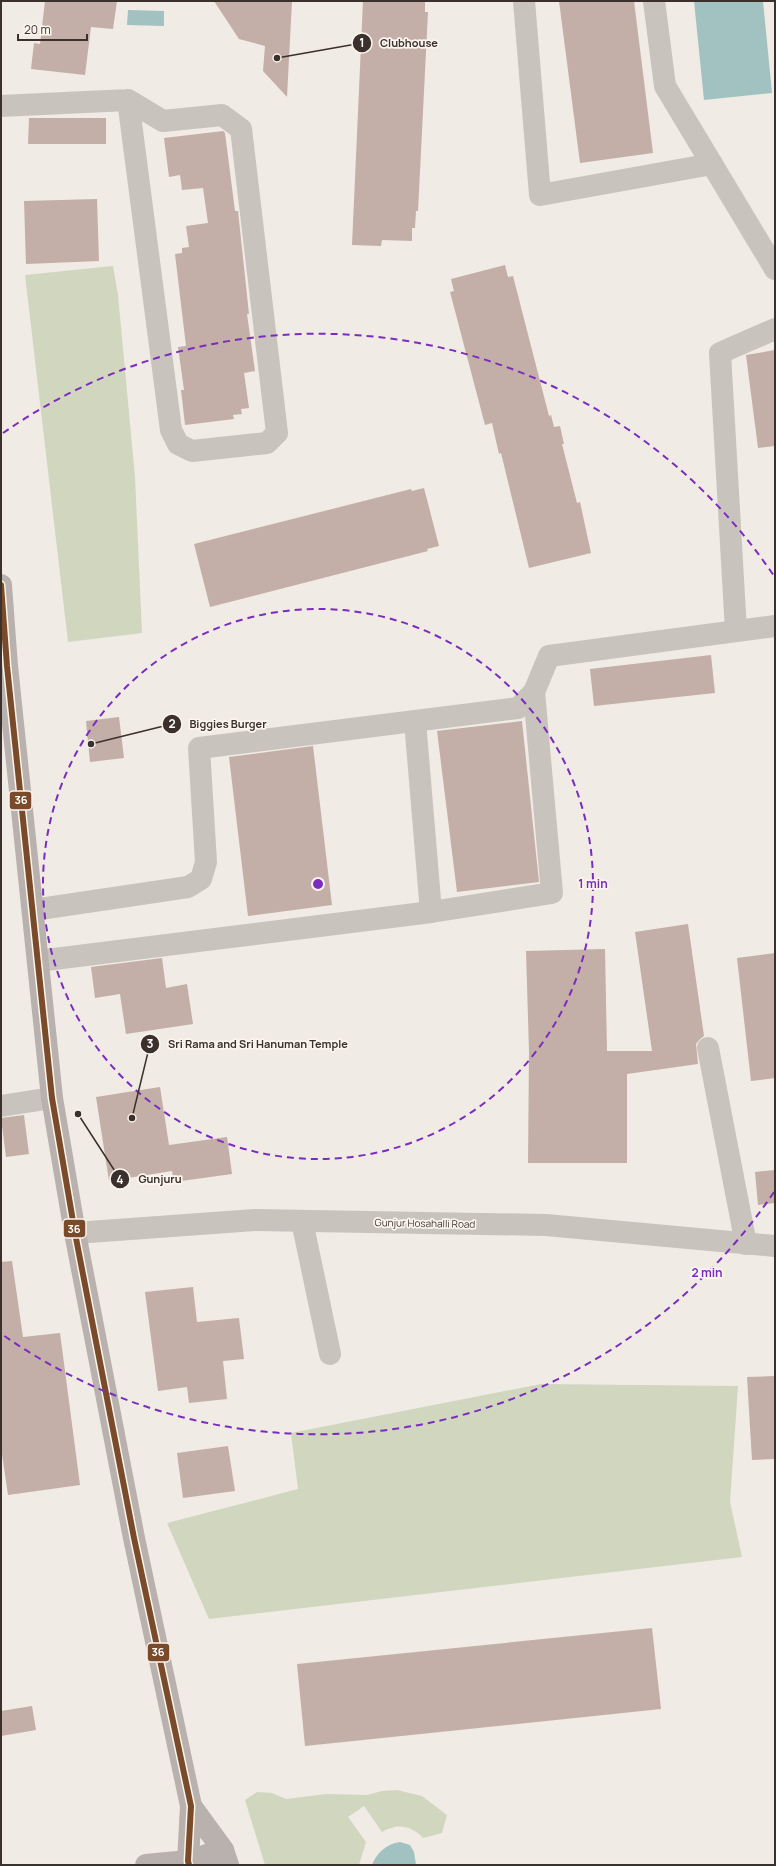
<svg xmlns="http://www.w3.org/2000/svg" width="776" height="1866" viewBox="0 0 776 1866" font-family="Manrope,sans-serif">
<style>
.green{fill:#d1d6bf}
.water{fill:#a1c2c1}
.building{fill:#c3afa7}
.lines{fill:none;stroke-linecap:round;stroke-linejoin:round}
.minor{stroke:#c9c3be;stroke-width:22}
.major{stroke:#b8b1ad;stroke-width:22}
.bus-1-casing{stroke:#fbf5ee;stroke-width:9}
.bus-1{stroke:#7a4b2a;stroke-width:6}
.ring{fill:none;stroke:#7b2cbf;stroke-width:2;stroke-dasharray:7 5}
.labels{text-anchor:middle;dominant-baseline:central;stroke-width:3.5;stroke-linejoin:round;paint-order:stroke}
.street-label{font-size:10px;fill:#3b302b;stroke:#fbf5ee}
.centre{fill:#7b2cbf;stroke:#fbf5ee;stroke-width:2}
.ring-label{font-size:12px;text-anchor:middle;font-weight:bold;fill:#7b2cbf;stroke:#fbf5ee;stroke-width:3.5;stroke-linejoin:round;paint-order:stroke}
.leader{fill:none;stroke:#3b302b;stroke-width:1.5}
.callout-dot{fill:#3b302b;stroke:#fbf5ee;stroke-width:1.5}
.mark-label{font-size:12px;text-anchor:middle;font-weight:bold;fill:#fff}
.callout-label{font-size:11px;text-anchor:middle;font-weight:bold;fill:#3b302b;stroke:#fbf5ee;stroke-width:3.5;stroke-linejoin:round;paint-order:stroke}
.line-badge{stroke:#fbf5ee;stroke-width:1.5}
.badge-label{font-size:11px;text-anchor:middle;font-weight:bold;fill:#fff}
</style>
<rect width="100%" height="100%" fill="#f0ebe5"/>
<g class="green">
<polygon points="113,266 118,295 135,477 142,633 68,642 25,275"/>
<polygon points="541,1384 738,1386 730,1502 742,1557 209,1619 167,1523 298,1489 291,1433"/>
<path d="M397,1790L422,1796L447,1815L442,1833L423,1838C411,1825 397,1823 382,1832L364,1806L348,1817L366,1842L359,1865H265L245,1800L257,1792L272,1793L286,1799L326,1794L367,1795L382,1791Z"/>
</g>
<g class="water">
<polygon points="694,1 763,1 772,93 704,100"/>
<polygon points="128,10 164,11 164,26 127,25"/>
<path d="M400,1842L410,1845L414,1852L416,1865H372C377,1852 387,1844 400,1842Z"/>
</g>
<g class="building">
<polygon points="45,1 117,1 113,29 91,27 85,75 31,69 34,43 40,44"/>
<polygon points="214,1 292,1 287,97 263,71 265,46 239,39"/>
<polygon points="363,1 425,1 425,12 428,12 418,211 416,211 415,228 412,228 412,241 382,240 381,246 352,245"/>
<polygon points="559,1 634,1 653,153 580,163"/>
<polygon points="29,118 106,118 106,144 28,144"/>
<polygon points="223,131 225,133 235,211 238,211 249,314 247,314 255,371 244,373 249,408 241,409 242,414 233,415 234,419 185,425 181,390 184,390 178,347 186,346 175,254 182,253 182,248 189,247 186,226 208,223 203,188 182,190 180,175 169,177 164,138"/>
<polygon points="97,199 99,261 26,264 24,201"/>
<polygon points="505,265 508,277 513,276 549,416 551,415 554,427 560,426 564,444 562,444 577,503 580,502 591,553 529,568 501,453 499,454 492,423 485,425 450,292 454,291 451,279"/>
<polygon points="775,350 775,446 758,448 746,355"/>
<polygon points="424,488 439,546 427,549 428,551 210,607 194,544 411,489 412,491"/>
<polygon points="711,655 715,693 594,706 590,669"/>
<polygon points="119,717 124,758 90,762 86,721"/>
<polygon points="522,721 539,882 457,892 437,731"/>
<polygon points="313,746 332,905 248,916 229,757"/>
<polygon points="688,924 704,1036 700,1039 696,1044 698,1064 627,1074 627,1163 528,1163 529,1051 526,951 605,949 607,1051 652,1051 635,932"/>
<polygon points="775,953 775,1078 751,1081 737,958"/>
<polygon points="162,958 166,988 187,984 193,1024 126,1034 120,994 95,998 91,967"/>
<polygon points="160,1087 169,1145 227,1137 232,1174 174,1182 172,1171 109,1181 96,1097"/>
<polygon points="24,1115 29,1154 6,1157 1,1118"/>
<polygon points="775,1170 775,1203 758,1205 755,1172"/>
<polygon points="12,1261 23,1337 60,1333 80,1485 8,1495 1,1447 1,1262"/>
<polygon points="193,1287 197,1322 239,1318 244,1359 223,1361 227,1399 189,1403 187,1387 158,1391 145,1292"/>
<polygon points="775,1376 775,1459 752,1460 747,1377"/>
<polygon points="228,1446 235,1491 183,1498 177,1453"/>
<polygon points="652,1628 661,1709 305,1746 297,1664"/>
<polygon points="32,1706 36,1730 1,1736 1,1711"/>
</g>
<g class="lines">
<g class="minor">
<polyline points="524,1 540,195 712,164"/>
<polyline points="654,1 665,86 775,269"/>
<polyline points="1,106 128,100 163,121 222,115 241,129 277,433 267,443 192,451 178,444 171,430 128,100"/>
<polyline points="736,631 720,353 775,329"/>
<polyline points="415,721 431,912"/>
<polyline points="33,910 188,887 201,879 206,862 199,748 518,708 534,692 549,656 775,626"/>
<polyline points="38,961 431,912 552,893 534,692"/>
<polyline points="708,1048 746,1244"/>
<polyline points="1,1106 52,1098"/>
<polyline points="302,1221 330,1354"/>
<polyline points="75,1233 255,1220 546,1225 775,1246"/>
</g>
<g class="major">
<polyline points="1,585 7,666 52,1098 75,1233 134,1538 191,1806 188,1861 189,1865"/>
<polyline points="191,1806 223,1850 228,1865"/>
<polyline points="146,1865 188,1861 223,1850"/>
</g>
<g class="bus-1-casing">
<polyline id="bus-1" points="1,585 7,666 52,1098 75,1233 134,1538 191,1806 188,1861 189,1865"/>
</g>
<use href="#bus-1" class="bus-1"/>
</g>
<g class="ring">
<circle cx="318" cy="884" r="275"/>
<path d="M774 1192A550 550 0 0 1 3 1335M3 433A550 550 0 0 1 774 576"/>
</g>
<g class="labels">
<g class="street-label">
<text transform="translate(425 1223) rotate(1)">Gunjur Hosahalli Road</text>
</g>
</g>
<circle cx="318" cy="884" r="6" class="centre"/>
<g class="ring-label">
<text x="593" y="888">1 min</text>
<text x="707" y="1277">2 min</text>
</g>
<path class="leader" d="M277 58L362 43M91 744L172 724M132 1118L150 1044M78 1114L120 1179"/>
<g class="callout-dot">
<circle cx="277" cy="58" r="4"/>
<circle cx="91" cy="744" r="4"/>
<circle cx="132" cy="1118" r="4"/>
<circle cx="78" cy="1114" r="4"/>
<circle cx="362" cy="43" r="10"/>
<circle cx="172" cy="724" r="10"/>
<circle cx="150" cy="1044" r="10"/>
<circle cx="120" cy="1179" r="10"/>
</g>
<g class="mark-label">
<text x="362" y="47">1</text>
<text x="172" y="728">2</text>
<text x="150" y="1048">3</text>
<text x="120" y="1184">4</text>
</g>
<g class="callout-label">
<text x="409" y="47">Clubhouse</text>
<text x="228" y="728">Biggies Burger</text>
<text x="258" y="1048">Sri Rama and Sri Hanuman Temple</text>
<text x="160" y="1183">Gunjuru</text>
</g>
<g class="line-badge">
<rect x="9" y="791" width="23" height="19" rx="4" fill="#7a4b2a"/>
<rect x="63" y="1219" width="23" height="19" rx="4" fill="#7a4b2a"/>
<rect x="147" y="1643" width="23" height="19" rx="4" fill="#7a4b2a"/>
</g>
<g class="badge-label">
<text x="21" y="804">36</text>
<text x="74" y="1233">36</text>
<text x="158" y="1656">36</text>
</g>
<rect width="776" height="1866" fill="none" stroke="#3b302b" stroke-width="4"/>
<path d="M18 34v6h69v-6" fill="none" stroke="#3b302b" stroke-width="2"/>
<text x="24" y="34" font-size="12" fill="#3b302b" stroke="#fbf5ee" stroke-width="3" paint-order="stroke">20 m</text>
</svg>
